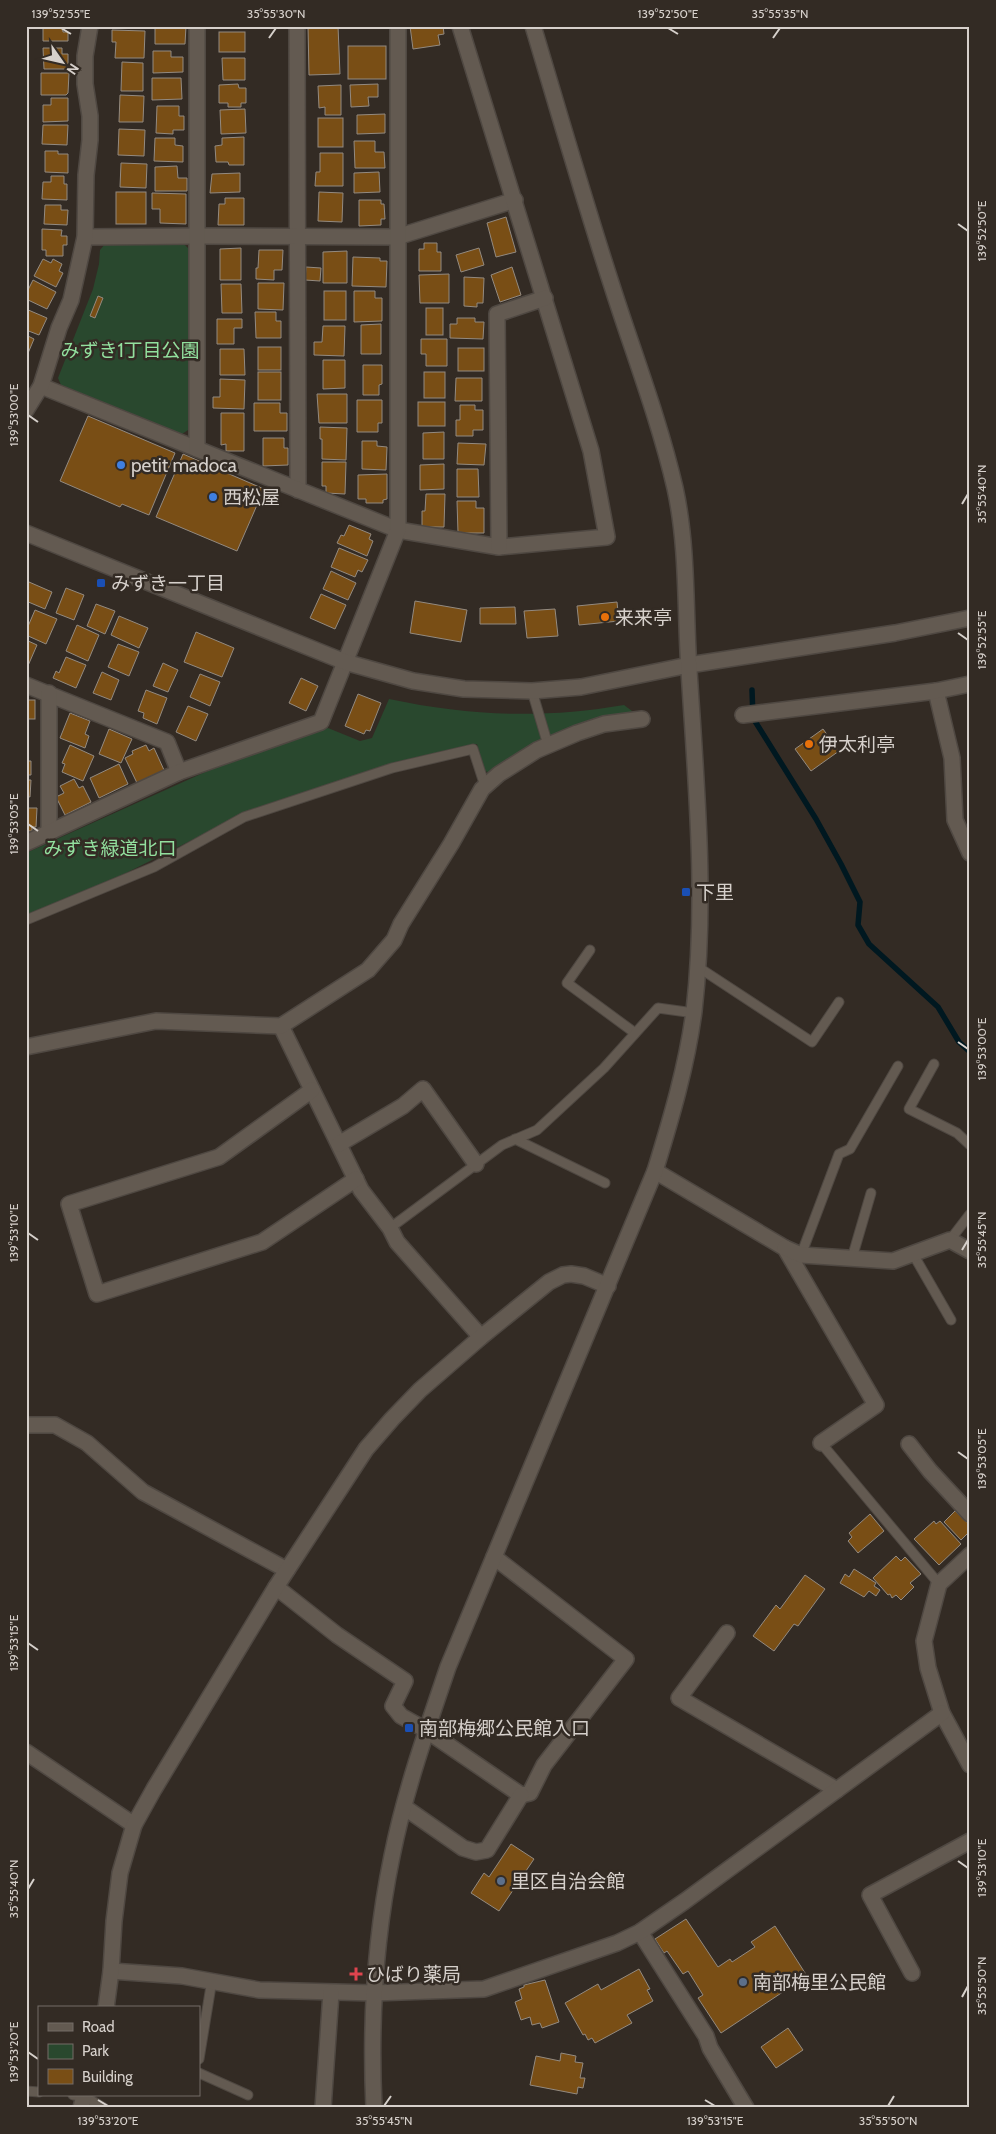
<svg xmlns="http://www.w3.org/2000/svg" width="996" height="2134" viewBox="0 0 996 2134" font-family="Cabin,'Noto Sans JP',sans-serif">
<style>
.green{fill:#29482e}
.lines{fill:none;stroke-linecap:round;stroke-linejoin:round}
.stream{stroke:#001820;stroke-width:5.5}
.building{fill:#794e15;stroke:#938a80}
.service-casing{stroke:#4f4842;stroke-width:11}
.minor-casing{stroke:#4f4842;stroke-width:18}
.tertiary-casing{stroke:#4f4842;stroke-width:18}
.service{stroke:#635a51;stroke-width:9}
.minor{stroke:#635a51;stroke-width:15}
.tertiary{stroke:#635a51;stroke-width:15}
.ticks{fill:none;stroke:#d6d0cb;stroke-width:2}
.shop-dot{fill:#3f7fe0;stroke:#332b24;stroke-width:2}
.transit-dot{fill:#1a4fb4;stroke:#332b24;stroke-width:2}
.food-dot{fill:#e8710a;stroke:#332b24;stroke-width:2}
.service-dot{fill:#5c6f8a;stroke:#332b24;stroke-width:2}
.health-dot{fill:#e0444e;stroke:#332b24;stroke-width:2}
.labels{text-anchor:middle;dominant-baseline:central;stroke-width:5;stroke-linejoin:round;paint-order:stroke}
.park-label{font-size:19px;fill:#92e09e;stroke:#332b24}
.poi-label{font-size:19px;fill:#d6d0cb;stroke:#332b24;text-anchor:start}
.neatline{fill:none;stroke:#d6d0cb;stroke-width:2}
.ticks-label{font-size:12px;text-anchor:middle;fill:#d6d0cb}
</style>
<rect width="100%" height="100%" fill="#332b24"/>
<g class="green">
<polygon points="183,243 189,249 188,430 182,434 61,385 58,378 93,289 99,264 100,250 105,244"/>
<path d="M389,699C470,716 542,719 624,705L636,714L493,774L485,771L477,744L393,763L250,811L120,876L26,915V853L203,773L255,752L328,728L360,741L372,738Z"/>
</g>
<g class="lines">
<polyline class="stream" points="752,690 753,718 816,819 841,864 860,902 858,925 869,944 938,1007 959,1042 970,1052"/>
</g>
<g class="building">
<polygon points="43,26 62,27 63,32 68,32 68,41 43,41"/>
<polygon points="158,26 186,26 185,44 155,44 155,27"/>
<polygon points="308,26 338,26 340,74 309,75"/>
<polygon points="410,26 443,26 444,34 438,35 440,45 413,49"/>
<polygon points="112,30 145,31 144,58 115,58 116,42 112,42"/>
<rect x="219" y="32" width="26" height="20"/>
<rect x="348" y="46" width="38" height="33"/>
<polygon points="43,48 62,48 62,54 68,54 68,69 44,69"/>
<polygon points="153,51 171,51 171,57 183,57 183,72 153,73"/>
<polygon points="222,58 245,58 245,80 223,80"/>
<polygon points="122,62 143,63 143,91 121,91"/>
<polygon points="41,73 69,73 68,93 66,95 41,95"/>
<polygon points="152,78 181,78 182,99 152,100"/>
<polygon points="238,84 239,88 246,88 246,103 241,103 241,107 228,107 228,103 219,103 219,85"/>
<polygon points="378,84 378,97 368,97 369,106 351,107 350,85"/>
<polygon points="341,85 341,115 325,115 325,107 319,108 318,86"/>
<polygon points="120,95 144,96 143,122 119,122"/>
<polygon points="51,98 68,98 68,121 43,122 43,105 51,105"/>
<polygon points="157,106 179,106 179,116 184,116 184,130 173,130 173,134 156,133"/>
<polygon points="245,109 246,133 221,134 220,110"/>
<polygon points="385,114 385,133 357,134 357,115"/>
<rect x="318" y="118" width="25" height="29"/>
<polygon points="43,125 68,125 67,145 42,144"/>
<polygon points="119,129 145,130 144,156 118,155"/>
<polygon points="244,137 244,165 229,165 228,162 216,162 215,146 222,145 222,138"/>
<polygon points="155,138 175,138 175,145 183,146 183,162 154,161"/>
<polygon points="354,141 375,141 375,152 384,152 385,168 355,168"/>
<polygon points="45,151 58,151 58,154 68,154 68,173 45,172"/>
<polygon points="320,153 343,153 343,186 315,186 316,172 320,172"/>
<polygon points="121,163 147,164 146,188 120,187"/>
<polygon points="177,166 178,178 187,178 187,191 155,191 155,167"/>
<polygon points="379,172 380,192 354,193 354,173"/>
<polygon points="240,173 240,192 210,193 212,174"/>
<polygon points="51,176 64,176 64,184 67,184 67,200 42,199 43,182 51,182"/>
<rect x="116" y="192" width="30" height="32"/>
<polygon points="319,192 343,193 342,222 318,221"/>
<polygon points="152,193 186,194 186,224 160,223 160,209 152,209"/>
<polygon points="225,198 244,198 244,225 218,225 219,204 225,204"/>
<polygon points="359,200 381,200 381,204 384,204 385,219 381,219 381,225 359,226"/>
<polygon points="45,205 61,205 61,210 68,210 67,225 44,224"/>
<polygon points="506,217 516,252 496,257 487,223"/>
<polygon points="42,229 62,230 61,236 67,236 67,245 63,245 63,256 46,256 46,250 42,250"/>
<polygon points="424,243 437,243 437,252 441,252 441,271 419,271 419,249 424,249"/>
<polygon points="241,248 241,280 220,280 220,249"/>
<polygon points="479,248 484,265 461,272 456,255"/>
<polygon points="259,250 283,250 282,270 274,270 274,280 256,279 256,268 258,268"/>
<polygon points="347,251 347,283 323,283 323,252"/>
<polygon points="353,257 380,258 380,261 387,261 386,287 352,286"/>
<polygon points="43,259 51,263 53,259 62,264 59,271 63,273 56,287 34,276"/>
<polygon points="306,267 321,268 320,281 305,280"/>
<polygon points="512,267 521,295 500,302 491,275"/>
<polygon points="449,274 449,303 420,303 419,275"/>
<polygon points="464,277 484,278 483,303 477,303 477,307 464,306"/>
<polygon points="33,280 56,292 47,309 26,299 26,294"/>
<polygon points="258,283 284,283 283,310 258,309"/>
<polygon points="221,284 241,284 242,313 222,313"/>
<rect x="324" y="291" width="22" height="29"/>
<polygon points="354,291 375,291 375,298 382,298 382,321 354,322"/>
<polygon points="98,296 103,298 95,318 90,316"/>
<rect x="426" y="308" width="17" height="27"/>
<polygon points="26,309 47,318 39,335 26,330"/>
<polygon points="255,312 276,312 276,321 281,321 281,338 256,338"/>
<polygon points="457,318 475,318 475,322 484,322 483,339 450,338 450,324 457,324"/>
<polygon points="217,319 242,319 242,328 234,328 234,344 217,344"/>
<polygon points="381,324 381,354 361,354 361,325"/>
<polygon points="323,326 345,326 344,356 314,355 314,342 322,342"/>
<polygon points="26,335 34,339 26,358"/>
<polygon points="421,339 447,339 447,366 426,366 426,354 421,354"/>
<rect x="258" y="347" width="23" height="23"/>
<rect x="458" y="348" width="26" height="23"/>
<polygon points="220,349 244,349 245,375 220,375"/>
<polygon points="323,360 345,360 345,388 323,389"/>
<polygon points="363,365 382,365 382,384 379,385 379,395 363,395"/>
<rect x="258" y="372" width="23" height="28"/>
<rect x="424" y="372" width="21" height="26"/>
<polygon points="456,378 482,378 482,401 455,401"/>
<polygon points="220,379 245,380 244,409 213,408 213,397 220,397"/>
<polygon points="317,394 347,394 347,423 319,423"/>
<polygon points="357,400 382,400 382,423 378,423 378,432 357,432"/>
<rect x="418" y="402" width="27" height="24"/>
<polygon points="254,403 280,403 280,413 287,413 287,431 254,431"/>
<polygon points="460,405 475,405 475,410 483,410 483,430 473,430 473,436 456,436 456,420 460,420"/>
<polygon points="221,413 244,413 244,451 226,451 226,444 221,445"/>
<polygon points="88,416 175,453 149,515 122,504 120,507 60,481"/>
<polygon points="320,427 347,428 346,460 322,459 322,439 320,439"/>
<polygon points="444,432 444,459 423,459 423,433"/>
<polygon points="263,438 284,438 284,448 288,448 288,465 263,466"/>
<polygon points="362,441 377,441 377,446 387,447 386,470 362,469"/>
<polygon points="458,443 486,444 484,465 457,464"/>
<polygon points="183,454 264,489 237,551 156,517"/>
<polygon points="322,462 346,462 345,494 326,493 326,486 322,486"/>
<polygon points="444,464 444,489 420,490 420,465"/>
<polygon points="457,469 478,469 479,497 457,497"/>
<polygon points="387,474 387,499 383,500 383,503 366,503 366,499 358,499 358,475"/>
<polygon points="426,494 445,494 444,527 422,527 422,511 425,511"/>
<polygon points="457,501 476,501 476,508 484,508 484,533 458,533"/>
<polygon points="349,525 371,534 369,539 373,541 367,556 337,543 341,535 344,536"/>
<polygon points="339,548 368,560 362,572 358,570 355,577 331,567"/>
<polygon points="331,571 356,583 348,600 323,589"/>
<polygon points="29,582 52,592 45,609 26,601 26,589"/>
<polygon points="66,588 84,595 74,620 56,613"/>
<polygon points="321,594 346,605 335,629 310,618"/>
<polygon points="415,601 467,610 461,642 410,633"/>
<polygon points="617,602 619,621 579,625 577,606"/>
<polygon points="96,604 115,611 105,634 87,626"/>
<polygon points="515,607 516,624 480,624 480,608"/>
<polygon points="555,609 558,636 527,638 524,611"/>
<polygon points="35,610 57,619 46,644 26,635 26,631"/>
<polygon points="119,616 148,628 139,648 111,635"/>
<polygon points="77,625 99,635 88,661 66,651"/>
<polygon points="196,632 234,648 222,677 184,662"/>
<polygon points="26,640 37,645 27,668 26,668"/>
<polygon points="118,644 139,652 129,676 108,667"/>
<polygon points="66,657 86,665 76,688 53,678 56,671 59,673"/>
<polygon points="163,663 178,670 168,692 153,686"/>
<polygon points="102,672 119,680 111,700 93,693"/>
<polygon points="200,674 220,682 210,706 190,697"/>
<polygon points="301,678 318,686 306,711 289,703"/>
<polygon points="146,690 167,698 157,724 143,718 144,713 138,711"/>
<polygon points="358,694 381,703 370,731 366,730 364,734 345,726"/>
<rect x="26" y="700" width="9" height="19"/>
<polygon points="188,706 208,714 196,741 176,732"/>
<polygon points="70,713 90,721 85,734 89,736 85,748 60,738"/>
<polygon points="109,729 132,739 121,763 99,754"/>
<polygon points="823,729 839,751 811,771 795,749"/>
<polygon points="70,745 94,756 83,781 62,772 65,764 62,763"/>
<polygon points="146,745 149,751 154,748 164,770 137,783 125,758 133,754 132,751"/>
<polygon points="26,753 27,761 31,761 31,775 26,775"/>
<polygon points="119,764 128,784 99,798 90,778"/>
<polygon points="74,779 79,788 83,786 91,802 65,815 56,797 64,793 60,786"/>
<polygon points="26,780 31,780 30,797 26,796"/>
<polygon points="26,808 37,808 36,827 32,827 32,831 26,831"/>
<polygon points="955,1511 970,1525 970,1531 961,1540 944,1522"/>
<polygon points="870,1514 884,1531 858,1553 848,1541 852,1537 849,1533"/>
<polygon points="934,1521 936,1524 940,1521 961,1544 939,1565 914,1539"/>
<polygon points="896,1556 901,1561 905,1557 921,1574 910,1583 914,1587 901,1600 896,1595 892,1598 890,1594 888,1595 873,1578"/>
<polygon points="854,1569 876,1583 874,1586 880,1590 876,1596 869,1591 864,1597 840,1583 845,1574 849,1577"/>
<polygon points="805,1575 825,1589 798,1626 794,1624 774,1651 753,1636 776,1605 780,1609"/>
<polygon points="511,1844 534,1859 499,1911 471,1893 484,1873 489,1877"/>
<polygon points="686,1919 718,1967 730,1959 732,1962 755,1947 751,1942 775,1926 807,1976 721,2033 698,1998 703,1995 688,1971 683,1974 667,1951 664,1953 655,1939"/>
<polygon points="639,1969 650,1989 647,1990 653,2001 627,2015 632,2023 595,2043 592,2038 588,2040 585,2034 583,2035 565,2003 598,1984 601,1990"/>
<polygon points="545,1980 559,2022 542,2028 540,2023 532,2025 530,2017 521,2020 515,2002 522,1999 519,1989 524,1987 524,1985"/>
<polygon points="788,2028 803,2050 776,2068 761,2047"/>
<polygon points="561,2053 576,2056 575,2062 583,2063 580,2078 585,2078 583,2088 578,2087 577,2094 530,2085 536,2056 560,2061"/>
</g>
<g class="lines">
<g class="service-casing">
<g id="service">
<polyline points="532,691 548,745"/>
<polyline points="26,920 154,867 244,817 392,768 473,749 485,786"/>
<polyline points="590,950 567,983 635,1033"/>
<polyline points="698,967 812,1042 839,1002"/>
<polyline points="934,1064 909,1109 957,1133 970,1145"/>
<polyline points="515,1139 605,1183"/>
<polyline points="390,1228 502,1145 537,1130 604,1068 658,1008 694,1013"/>
<polyline points="950,1240 970,1214"/>
<polyline points="913,1254 951,1320"/>
<polyline points="801,1255 839,1154 850,1149 898,1066"/>
<polyline points="852,1258 871,1193"/>
<polyline points="821,1443 939,1584"/>
<polyline points="199,2059 212,1980"/>
<polyline points="199,2073 248,2095"/>
<polyline points="26,2091 39,2092"/>
<polyline points="73,2095 84,2096 104,2108"/>
</g>
</g>
<g class="minor-casing">
<g id="minor">
<polyline points="297,26 298,490"/>
<polyline points="85,237 197,236 397,237 515,200"/>
<polyline points="41,386 398,530 499,547 607,537 591,451 460,26"/>
<polyline points="26,410 41,386 59,328 71,300 85,237 86,175 90,140 90,116 85,84 85,56 90,26"/>
<polyline points="197,449 197,26"/>
<polyline points="499,547 497,314 545,298"/>
<polyline points="26,685 167,742 179,772"/>
<polyline points="936,691 952,758 955,820 970,853"/>
<polyline points="743,715 936,691 970,684"/>
<polyline points="49,832 49,693"/>
<polyline points="26,843 179,772 321,722 398,530 398,26"/>
<polyline points="281,1026 361,1190 390,1228 397,1242 481,1337"/>
<polyline points="26,1047 156,1021 281,1026 368,970 394,940 401,924 451,844 482,789 499,774 537,750 577,733 604,724 642,719"/>
<polyline points="312,1090 219,1157 69,1204 97,1294 262,1242 356,1179"/>
<polyline points="339,1144 403,1106 423,1089 476,1164"/>
<polyline points="655,1171 785,1248 876,1405 821,1443"/>
<polyline points="785,1248 801,1255 893,1261 950,1240 970,1251"/>
<polyline points="26,1425 55,1425 87,1443 143,1492 287,1570"/>
<polyline points="909,1444 930,1471 970,1514"/>
<polyline points="970,1555 939,1584 924,1641 928,1668 942,1713 970,1765"/>
<polyline points="276,1587 337,1635 405,1681 393,1706 401,1716 426,1730 521,1795 530,1793 544,1765 626,1659 494,1557"/>
<polyline points="727,1633 679,1698 837,1790"/>
<polyline points="26,1752 134,1825"/>
<polyline points="404,1807 463,1848 476,1852 487,1850 521,1795"/>
<polyline points="640,1932 706,2036 710,2048 746,2108"/>
<polyline points="111,1971 182,1976 259,1990 374,1993 484,1989 617,1943 640,1932 685,1901 942,1713"/>
<polyline points="912,1973 870,1895 970,1841"/>
<polyline points="323,2108 331,1993"/>
</g>
</g>
<g class="tertiary-casing">
<g id="tertiary">
<polyline points="26,533 345,662 413,681 464,689 532,691 581,687 689,665 895,633 970,618"/>
<polyline points="106,2008 111,1971 114,1921 120,1873 134,1825 154,1789 276,1587 366,1449 392,1419 420,1390 481,1337 549,1282 563,1275 571,1274 584,1276 608,1286"/>
<polyline points="81,2108 84,2095"/>
<path d="M374,2108C370,2024 375,1938 392,1856C405,1791 427,1729 448,1667L655,1171C671,1119 687,1065 694,1011C707,898 696,783 689,670C685,610 688,547 675,488C659,419 633,352 612,286C584,200 559,113 533,26"/>
</g>
</g>
<use href="#service" class="service"/>
<use href="#minor" class="minor"/>
<use href="#tertiary" class="tertiary"/>
</g>
<path class="ticks" d="M61,28L71,34M668,28L678,34M269,38L276,28M773,38L780,28M958,224L968,231M28,415L38,422M962,504L968,494M958,633L968,640M28,824L38,831M958,1042L968,1049M28,1233L38,1240M962,1250L968,1240M958,1452L968,1459M28,1643L38,1650M958,1861L968,1868M28,1889L34,1879M962,1997L968,1986M28,2052L38,2059M98,2100L108,2106M705,2100L715,2106M384,2106L391,2096M888,2106L894,2096"/>
<g class="shop-dot">
<circle cx="121" cy="465" r="5"/>
<circle cx="213" cy="497" r="5"/>
</g>
<g class="transit-dot">
<rect x="96" y="578" width="10" height="10" rx="2.5"/>
<rect x="681" y="887" width="10" height="10" rx="2.5"/>
<rect x="404" y="1723" width="10" height="10" rx="2.5"/>
</g>
<g class="food-dot">
<circle cx="605" cy="617" r="5"/>
<circle cx="809" cy="744" r="5"/>
</g>
<g class="service-dot">
<circle cx="501" cy="1881" r="5"/>
<circle cx="743" cy="1982" r="5"/>
</g>
<path class="health-dot" d="M353.5 1966.5h5v5h5v5h-5v5h-5v-5h-5v-5h5z"/>
<g class="labels">
<g class="park-label">
<text x="130" y="350">みずき1丁目公園</text>
<text x="110" y="848">みずき緑道北口</text>
</g>
<g class="poi-label">
<text x="131" y="465">petit madoca</text>
<text x="223" y="497">西松屋</text>
<text x="111" y="583">みずき一丁目</text>
<text x="615" y="617">来来亭</text>
<text x="819" y="744">伊太利亭</text>
<text x="696" y="892">下里</text>
<text x="419" y="1728">南部梅郷公民館入口</text>
<text x="511" y="1881">里区自治会館</text>
<text x="366" y="1974">ひばり薬局</text>
<text x="753" y="1982">南部梅里公民館</text>
</g>
</g>
<rect width="996" height="2134" fill="none" stroke="#332b24" stroke-width="55"/>
<rect x="38" y="2006" width="162" height="90" fill="#332b24" stroke="#746d67"/>
<rect x="48" y="2023" width="25" height="8" fill="#635a51" stroke="#746d67"/>
<text x="82" y="2032" font-size="15" fill="#d6d0cb">Road</text>
<rect x="48" y="2044" width="25" height="15" fill="#29482e" stroke="#746d67"/>
<text x="82" y="2056" font-size="15" fill="#d6d0cb">Park</text>
<rect x="48" y="2069" width="25" height="15" fill="#794e15" stroke="#746d67"/>
<text x="82" y="2082" font-size="15" fill="#d6d0cb">Building</text>
<g transform="translate(62 62) rotate(124)" stroke="#332b24" stroke-width="4" paint-order="stroke">
<path d="M0-4L9 19L0 12L-9 19Z" fill="#d6d0cb"/>
<text y="-8" font-size="14" font-weight="bold" text-anchor="middle" fill="#d6d0cb">N</text>
</g>
<rect x="28" y="28" width="940" height="2078" class="neatline"/>
<g class="ticks-label">
<text x="61" y="18">139°52'55"E</text>
<text x="276" y="18">35°55'30"N</text>
<text x="668" y="18">139°52'50"E</text>
<text x="780" y="18">35°55'35"N</text>
<text transform="translate(982 231) rotate(-90)" y="4">139°52'50"E</text>
<text transform="translate(14 415) rotate(-90)" y="4">139°53'00"E</text>
<text transform="translate(982 494) rotate(-90)" y="4">35°55'40"N</text>
<text transform="translate(982 640) rotate(-90)" y="4">139°52'55"E</text>
<text transform="translate(14 824) rotate(-90)" y="4">139°53'05"E</text>
<text transform="translate(982 1049) rotate(-90)" y="4">139°53'00"E</text>
<text transform="translate(14 1233) rotate(-90)" y="4">139°53'10"E</text>
<text transform="translate(982 1240) rotate(-90)" y="4">35°55'45"N</text>
<text transform="translate(982 1459) rotate(-90)" y="4">139°53'05"E</text>
<text transform="translate(14 1643) rotate(-90)" y="4">139°53'15"E</text>
<text transform="translate(982 1868) rotate(-90)" y="4">139°53'10"E</text>
<text transform="translate(14 1889) rotate(-90)" y="4">35°55'40"N</text>
<text transform="translate(982 1986) rotate(-90)" y="4">35°55'50"N</text>
<text transform="translate(14 2052) rotate(-90)" y="4">139°53'20"E</text>
<text x="108" y="2125">139°53'20"E</text>
<text x="384" y="2125">35°55'45"N</text>
<text x="715" y="2125">139°53'15"E</text>
<text x="888" y="2125">35°55'50"N</text>
</g>
</svg>
